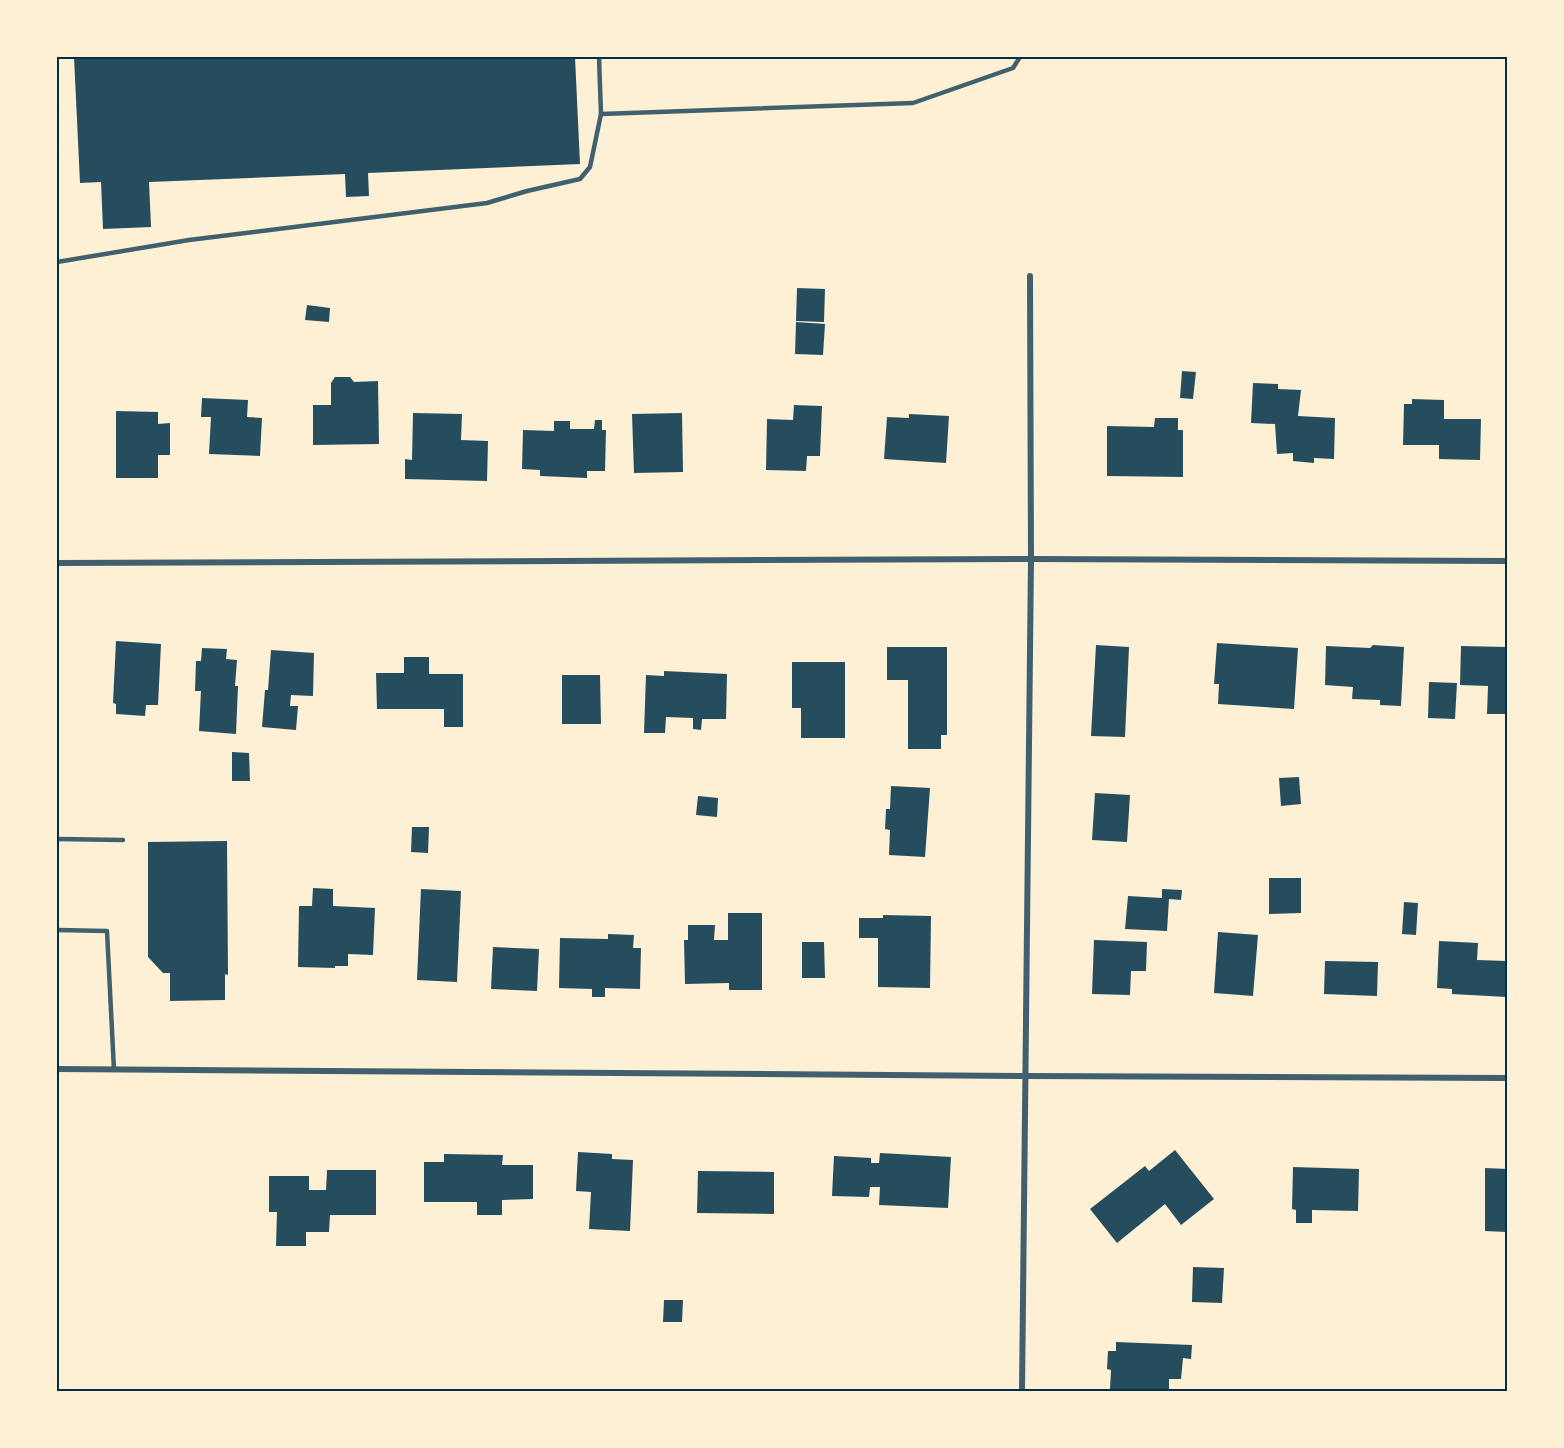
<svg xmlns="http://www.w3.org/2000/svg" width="1564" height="1448" viewBox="0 0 1564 1448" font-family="'Work Sans',sans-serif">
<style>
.building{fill:#264d5e}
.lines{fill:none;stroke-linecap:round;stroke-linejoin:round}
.service{stroke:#3f606c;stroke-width:4.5}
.minor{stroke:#3f606c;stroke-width:6}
.neatline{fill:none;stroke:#003049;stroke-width:2}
</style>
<rect width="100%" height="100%" fill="#fdf0d5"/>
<g class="building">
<polygon points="74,57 575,57 580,164 368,173 369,196 346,197 345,174 149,182 151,227 103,229 101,182 80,183"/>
<polygon points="797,288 825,289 824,322 796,321"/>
<polygon points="307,305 330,308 329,322 305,320"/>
<polygon points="796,322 825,324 823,355 795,354"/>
<polygon points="1182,371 1196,372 1193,399 1180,398"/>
<polygon points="335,377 350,377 354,382 378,381 379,444 313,445 313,405 331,405 331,383"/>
<polygon points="1253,383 1278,384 1278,389 1301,390 1298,416 1335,418 1334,459 1314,458 1314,463 1293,461 1293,453 1277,454 1275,424 1251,423"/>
<polygon points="202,398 248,400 247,417 262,418 260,456 209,454 211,417 201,417"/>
<polygon points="1412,399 1444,400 1444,419 1481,419 1480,460 1439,459 1439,445 1403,445 1404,404 1412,404"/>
<polygon points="794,405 822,406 820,456 807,456 806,471 766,470 767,419 793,420"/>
<polygon points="116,411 158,412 158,424 170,423 170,455 158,455 158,478 116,478"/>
<polygon points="413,413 462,414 461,440 488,441 487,481 405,479 405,459 412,460"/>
<polygon points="682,413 683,472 634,473 632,414"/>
<polygon points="909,414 949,416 946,463 884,459 887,417 909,418"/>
<polygon points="1155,418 1178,418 1178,430 1183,430 1183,477 1107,476 1107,426 1154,427"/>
<polygon points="595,420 602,420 602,430 606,430 605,471 587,471 587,478 540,476 540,470 522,469 523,430 554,431 554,421 570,421 570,429 594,429"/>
<polygon points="116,641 161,644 158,705 146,705 145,716 116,714 116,704 113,703"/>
<polygon points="1217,643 1298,648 1294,709 1218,704 1219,684 1214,684"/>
<polygon points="1096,645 1129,647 1125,737 1091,736"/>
<polygon points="1373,645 1404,647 1401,706 1380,705 1380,700 1352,699 1353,687 1325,685 1326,646 1370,648"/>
<polygon points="1461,646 1507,647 1507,714 1487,714 1488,686 1460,685"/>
<polygon points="887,647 947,647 947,735 941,735 941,749 908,749 908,680 887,680"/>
<polygon points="202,648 227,649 226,659 237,660 235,686 238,686 236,734 199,731 201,691 195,691 196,661 201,661"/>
<polygon points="271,650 314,653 313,696 291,695 290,706 298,706 296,730 262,727 265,690 268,690"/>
<polygon points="404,657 429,657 429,674 463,674 463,727 444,727 444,709 377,709 376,673 404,673"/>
<polygon points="792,662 845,662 845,738 801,738 801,708 792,708"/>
<polygon points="664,671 727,674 726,719 702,719 701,730 693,729 693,718 666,717 665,733 644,733 646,675 664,676"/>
<polygon points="562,675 600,675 601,724 562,724"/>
<polygon points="1429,682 1457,683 1455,719 1428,718"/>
<polygon points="232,752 249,753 250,781 232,781"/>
<polygon points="1299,777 1301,804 1281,806 1279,778"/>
<polygon points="891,786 930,788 925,857 889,855 890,830 885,829 886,809 890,809"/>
<polygon points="1095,793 1130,795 1127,842 1092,840"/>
<polygon points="698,796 718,798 717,817 696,815"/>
<polygon points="412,827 429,827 428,853 411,852"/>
<polygon points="227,841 228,975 225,974 225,1000 170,1001 170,973 163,973 148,957 148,842"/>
<polygon points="1269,878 1301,878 1301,913 1269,914"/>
<polygon points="313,888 333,889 333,906 375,908 373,955 348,954 348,966 335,966 335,968 298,967 299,906 312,906"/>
<polygon points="421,889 461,891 457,982 417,980"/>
<polygon points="1162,889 1182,890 1181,900 1169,899 1167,931 1125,929 1128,896 1162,898"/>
<polygon points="1404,902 1418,903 1416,935 1402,934"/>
<polygon points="728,913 762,913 762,990 729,990 729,983 685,984 684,940 688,940 688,925 715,925 714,940 728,940"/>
<polygon points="883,915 931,916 930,988 878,987 878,938 859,938 859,918 883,918"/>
<polygon points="1218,932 1258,935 1253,996 1214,993"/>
<polygon points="608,934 634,935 633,948 641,948 640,989 605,988 605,997 592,997 592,989 559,988 560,938 608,939"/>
<polygon points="1094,940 1147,942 1146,971 1131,971 1130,995 1092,994"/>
<polygon points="1439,941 1478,943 1477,960 1507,961 1507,997 1452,994 1452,989 1437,988"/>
<polygon points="802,942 824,942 825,978 802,978"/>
<polygon points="493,947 539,949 537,991 491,989"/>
<polygon points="1325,961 1378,962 1377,996 1324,994"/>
<polygon points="1175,1150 1214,1199 1181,1225 1165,1204 1117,1243 1090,1209 1145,1166 1149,1171"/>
<polygon points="578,1152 612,1154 612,1159 633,1160 630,1231 589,1229 591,1192 576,1191"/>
<polygon points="880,1153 951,1157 948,1208 879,1205 880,1187 870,1187 869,1197 832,1196 834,1156 871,1158 871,1163 879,1163"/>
<polygon points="444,1154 503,1155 502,1165 533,1165 533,1199 502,1200 502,1215 477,1215 477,1202 424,1202 424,1162 444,1162"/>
<polygon points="1293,1167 1359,1169 1358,1211 1312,1210 1312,1223 1296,1223 1296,1210 1292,1209"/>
<polygon points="1485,1168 1507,1169 1507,1232 1485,1231"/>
<polygon points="327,1170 376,1170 376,1215 330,1215 329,1232 306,1232 306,1246 276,1246 277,1212 269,1212 269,1176 309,1176 309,1190 326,1190"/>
<polygon points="698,1171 774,1172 774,1214 697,1213"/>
<polygon points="1193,1267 1224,1268 1222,1303 1192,1302"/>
<polygon points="664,1300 683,1300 682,1322 663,1322"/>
<polygon points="1116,1342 1192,1345 1191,1359 1183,1358 1181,1379 1169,1379 1169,1391 1110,1389 1111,1370 1107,1369 1108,1351 1116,1351"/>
</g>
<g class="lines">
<g class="service">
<polyline points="599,57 601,114 913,103 1013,68 1020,57"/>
<polyline points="57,262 189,240 487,203 527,191 580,179 590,167 601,114"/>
<polyline points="57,839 123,840"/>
<polyline points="57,930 107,931 114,1070"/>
</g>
<g class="minor">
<polyline points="57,563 1031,559 1507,561"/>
<polyline points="57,1069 1025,1076 1507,1078"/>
<polyline points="1022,1391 1031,559 1030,276"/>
</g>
</g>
<rect width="1564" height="1448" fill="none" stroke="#fdf0d5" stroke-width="117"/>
<rect x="58" y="58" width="1448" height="1332" class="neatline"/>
</svg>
